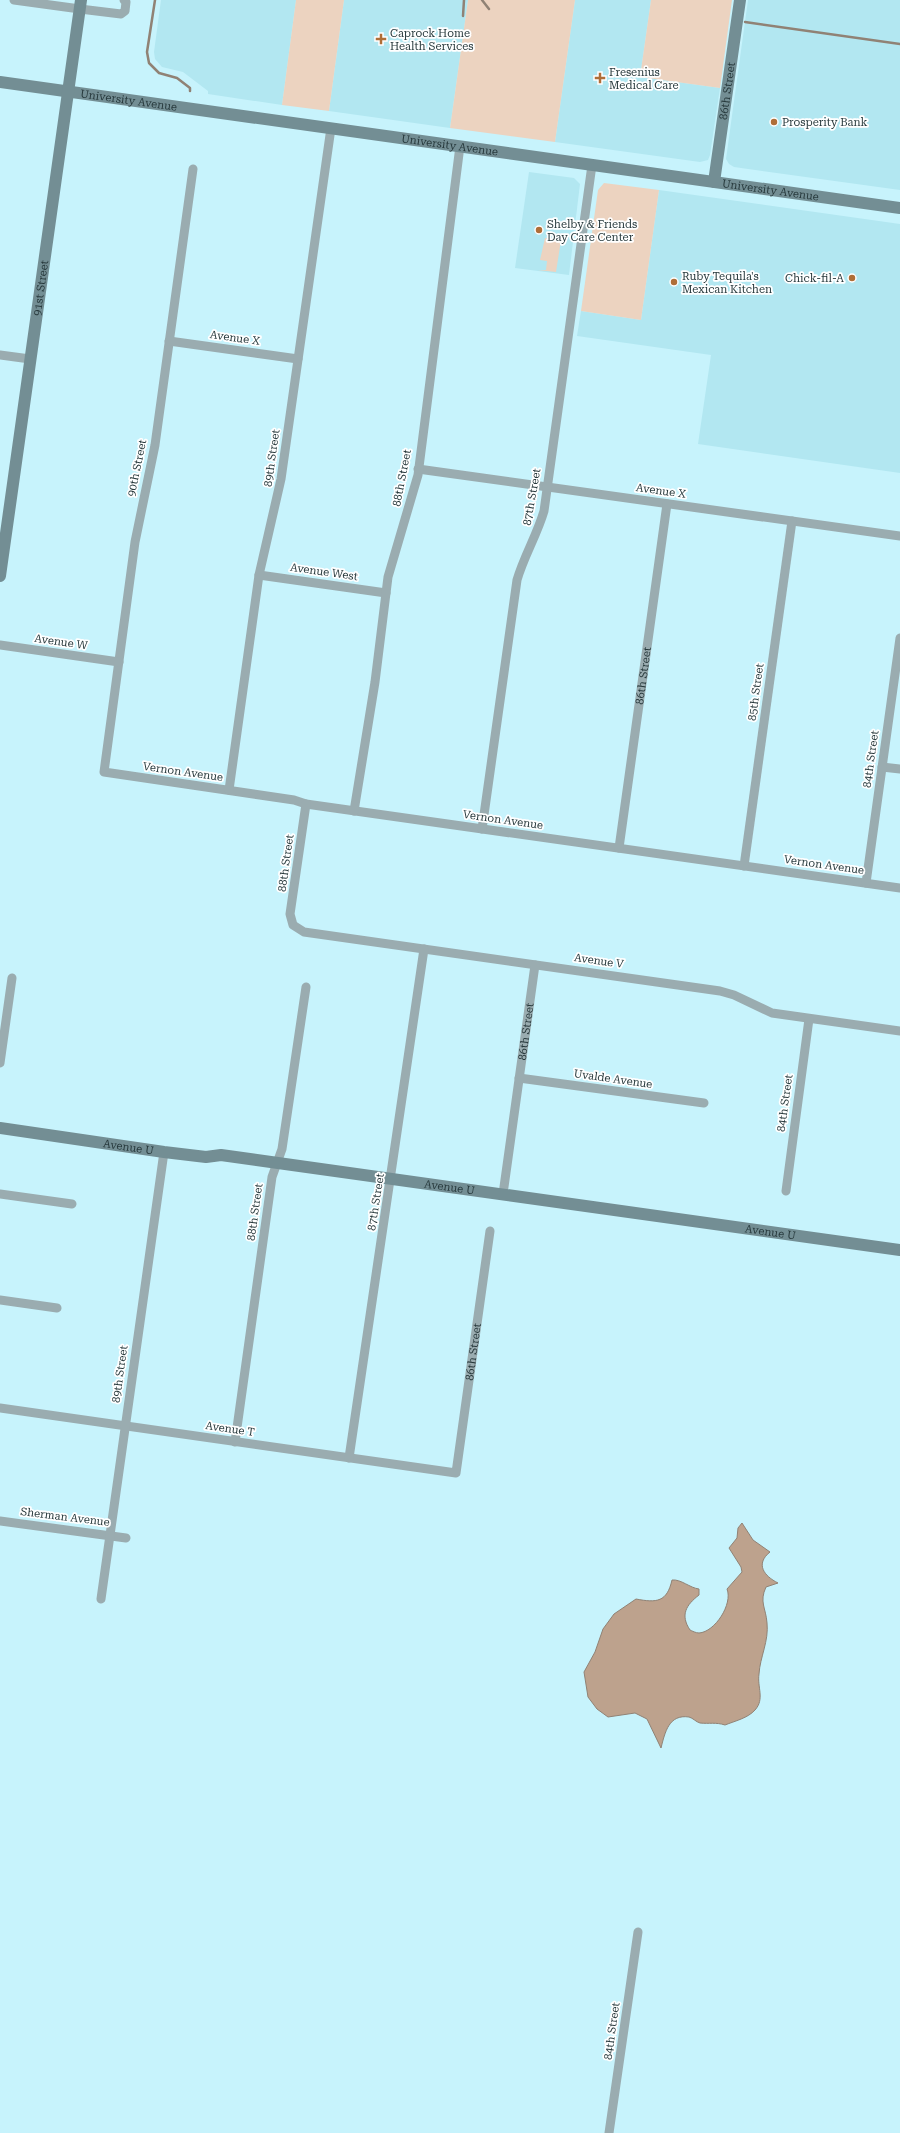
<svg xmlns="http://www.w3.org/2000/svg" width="900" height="2133" viewBox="0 0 900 2133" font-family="'Roboto Serif',serif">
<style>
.built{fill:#b2e7f1}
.green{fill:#ecd3c0}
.water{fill:#bda28d;stroke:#908275}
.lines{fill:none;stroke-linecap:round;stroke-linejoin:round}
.stream{stroke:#908275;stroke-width:2.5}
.street{stroke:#9aacb0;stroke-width:9}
.secondary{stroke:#738e94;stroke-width:12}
.poi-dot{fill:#af6e38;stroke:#fff;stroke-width:1.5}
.labels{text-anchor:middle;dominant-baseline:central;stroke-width:3.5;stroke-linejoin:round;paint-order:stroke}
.poi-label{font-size:11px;fill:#27393c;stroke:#fff;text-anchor:start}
.street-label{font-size:11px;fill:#27393c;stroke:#fff}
</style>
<rect width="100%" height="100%" fill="#c7f3fc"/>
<g class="built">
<polygon points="161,0 296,0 282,105 208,94 208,91 183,72 162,67 155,59 154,52"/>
<polygon points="344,0 468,0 450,128 329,111"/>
<polygon points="575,0 651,0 640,77 720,88 710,155 708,160 700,162 555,142"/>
<polygon points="748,0 900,0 900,190 734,167 729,164 726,159"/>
<polygon points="529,172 574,178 580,184 569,275 515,268"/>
<polygon points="659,190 900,224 900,473 698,444 711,355 577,336 581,311 641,320"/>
</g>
<g class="green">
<polygon points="296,0 344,0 329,111 282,105"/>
<polygon points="468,0 575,0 555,142 450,128"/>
<polygon points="651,0 732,0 720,88 640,77"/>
<polygon points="604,183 659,190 641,320 581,311 598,190"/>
<polygon points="545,238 561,240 556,272 538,270 546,270 547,261 540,260"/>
</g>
<path class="water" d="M742,1523L753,1540L770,1552C755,1564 764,1576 778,1583L766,1587C759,1602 766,1608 767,1623C769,1641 760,1657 759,1674C757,1687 765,1699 755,1710C748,1718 735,1721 725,1725C716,1722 709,1724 700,1723C696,1722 693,1718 689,1717C669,1714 665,1732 661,1748L647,1719L635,1713L608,1717L597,1709L588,1697L584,1672L595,1652L603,1629L614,1614L636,1599C657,1603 667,1602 672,1580C681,1579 690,1588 699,1589V1595C686,1605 680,1615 690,1630C692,1631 696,1633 699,1633C715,1632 733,1604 727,1589L742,1572L741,1567L729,1548L737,1538L738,1528Z"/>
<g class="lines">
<g class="stream">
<polyline points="155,0 147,52 149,63 159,73 177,78 190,88 190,91"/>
<polyline points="482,0 489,9"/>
<polyline points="463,16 464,0"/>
<polyline points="745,22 900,44"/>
</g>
<g class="street">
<polyline points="14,0 80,9"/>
<polyline points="80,9 121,14 125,11 126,2 124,0"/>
<polyline points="193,169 155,445 135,542 104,772 294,800 306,804 900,888"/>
<polyline points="169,341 298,359"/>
<polyline points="0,355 30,359"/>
<polyline points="418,469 900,536"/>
<polyline points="259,575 386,593"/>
<polyline points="0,645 119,662"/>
<polyline points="882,767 900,769"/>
<polyline points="229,790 259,575 281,479 331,128"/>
<polyline points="306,804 290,914 293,925 304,932 720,991 734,995 772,1013 900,1031"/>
<polyline points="354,811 375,682 388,577 418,475 460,146"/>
<path d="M482,829L517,580C524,556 537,535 544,511L592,165"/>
<path id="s1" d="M619,848L667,504"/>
<polyline points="744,866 792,521"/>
<polyline points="866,883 900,638"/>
<polyline points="0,1063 12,978"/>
<polyline points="519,1078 704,1103"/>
<polyline points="786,1191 809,1019"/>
<polyline points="0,1194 72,1204"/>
<path id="s2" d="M503,1194L535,965"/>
<polyline points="0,1300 57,1308"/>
<path id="s3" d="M0,1408L456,1473L490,1231"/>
<polyline points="235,1442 272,1177 282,1149 306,987"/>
<polyline points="349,1458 424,949"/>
<polyline points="0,1521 126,1538"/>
<polyline points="101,1599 164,1152"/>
<polyline points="609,2133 638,1932"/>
</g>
<g class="secondary">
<path id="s4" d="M0,82L900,208"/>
<path id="s5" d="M714,182L740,0"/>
<path id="s6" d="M0,576L81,0"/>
<path id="s7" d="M0,1128L164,1152L206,1157L221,1155L278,1163L900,1250"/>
</g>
</g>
<g class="poi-dot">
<path d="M379 33h4v4h4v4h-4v4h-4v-4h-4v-4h4z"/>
<path d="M598 72h4v4h4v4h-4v4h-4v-4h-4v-4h4z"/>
<circle cx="774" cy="122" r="4"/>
<circle cx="539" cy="230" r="4"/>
<circle cx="852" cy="278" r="4"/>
<circle cx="674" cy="282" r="4"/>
</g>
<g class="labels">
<g class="poi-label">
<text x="390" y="33">Caprock Home<tspan x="390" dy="13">Health Services</tspan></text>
<text x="609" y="72">Fresenius<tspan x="609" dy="13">Medical Care</tspan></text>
<text x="782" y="122">Prosperity Bank</text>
<text x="547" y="224">Shelby &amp; Friends<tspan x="547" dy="13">Day Care Center</tspan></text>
<text x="682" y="276">Ruby Tequila's<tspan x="682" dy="13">Mexican Kitchen</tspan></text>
<text x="844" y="278" text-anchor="end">Chick-fil-A</text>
</g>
<g class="street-label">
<text stroke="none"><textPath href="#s5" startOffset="92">86th Street</textPath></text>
<text stroke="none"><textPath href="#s4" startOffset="130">University Avenue</textPath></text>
<text stroke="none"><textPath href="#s4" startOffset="454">University Avenue</textPath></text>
<text stroke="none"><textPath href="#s4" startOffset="778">University Avenue</textPath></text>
<text stroke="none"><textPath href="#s6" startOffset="291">91st Street</textPath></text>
<text transform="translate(235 338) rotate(8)">Avenue X</text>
<text transform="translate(272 458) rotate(-82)">89th Street</text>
<text transform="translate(137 468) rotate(-78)">90th Street</text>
<text transform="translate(402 478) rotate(-79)">88th Street</text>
<text transform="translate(661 491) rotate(8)">Avenue X</text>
<text transform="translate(532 497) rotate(-80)">87th Street</text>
<text transform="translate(324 572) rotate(8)">Avenue West</text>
<text transform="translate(61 642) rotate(8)">Avenue W</text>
<text stroke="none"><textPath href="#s1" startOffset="174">86th Street</textPath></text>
<text transform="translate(756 692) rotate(-82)">85th Street</text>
<text transform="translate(871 759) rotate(-82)">84th Street</text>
<text transform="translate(183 772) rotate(8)">Vernon Avenue</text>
<text transform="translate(503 820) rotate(8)">Vernon Avenue</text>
<text transform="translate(286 863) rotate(-82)">88th Street</text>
<text transform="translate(824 865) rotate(8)">Vernon Avenue</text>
<text transform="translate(599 961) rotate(8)">Avenue V</text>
<text stroke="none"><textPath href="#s2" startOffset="164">86th Street</textPath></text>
<text transform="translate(613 1079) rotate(8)">Uvalde Avenue</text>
<text transform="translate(785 1103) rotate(-82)">84th Street</text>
<text stroke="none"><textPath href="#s7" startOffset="130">Avenue U</textPath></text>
<text stroke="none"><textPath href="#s7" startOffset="454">Avenue U</textPath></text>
<text transform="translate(376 1202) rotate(-81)">87th Street</text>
<text transform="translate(255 1212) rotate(-82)">88th Street</text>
<text stroke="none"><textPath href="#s7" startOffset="778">Avenue U</textPath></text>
<text stroke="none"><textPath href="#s3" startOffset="583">86th Street</textPath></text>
<text transform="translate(120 1374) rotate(-82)">89th Street</text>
<text transform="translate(230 1429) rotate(8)">Avenue T</text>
<text transform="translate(65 1517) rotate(7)">Sherman Avenue</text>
<text transform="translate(612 2031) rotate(-82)">84th Street</text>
</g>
</g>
</svg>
